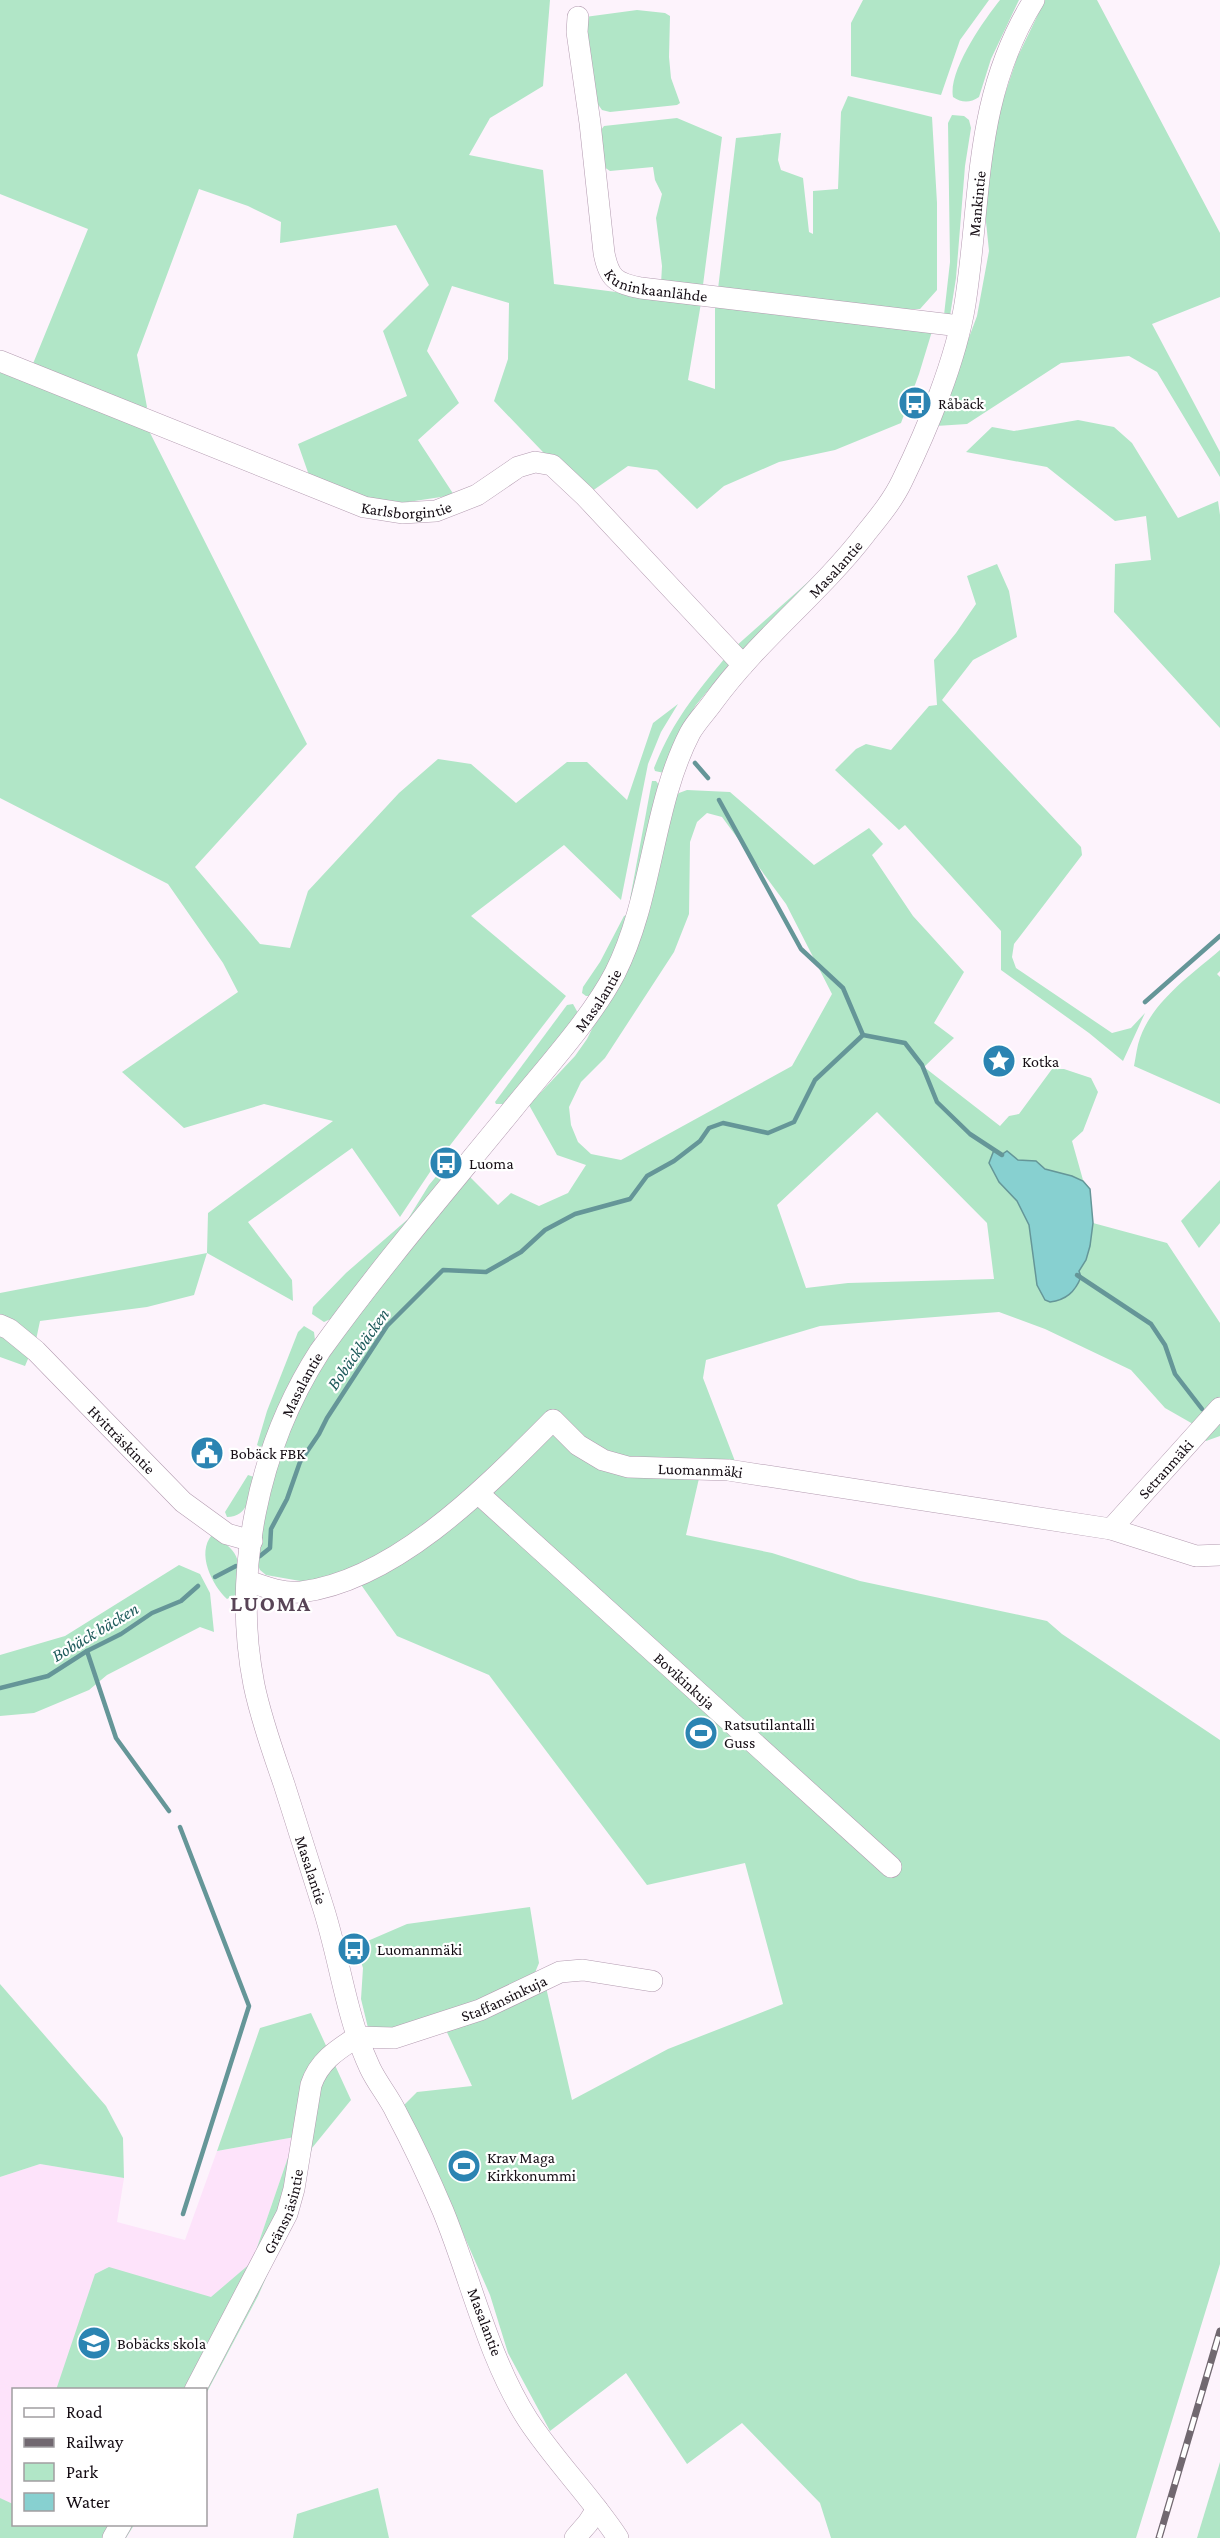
<svg xmlns="http://www.w3.org/2000/svg" width="1220" height="2538" viewBox="0 0 1220 2538" font-family="'Crimson Pro',serif">
<style>
.built{fill:#fde3fa}
.green{fill:#b1e6c7;fill-rule:evenodd}
.water{fill:#87d0d0;stroke:#659698;stroke-width:1.5}
.lines{fill:none;stroke-linecap:round;stroke-linejoin:round}
.stream{stroke:#659698;stroke-width:4.5}
.minor-casing{stroke:#b39bb0;stroke-width:22}
.minor{stroke:#fff;stroke-width:21}
.rail-casing{stroke:#716870;stroke-width:7}
.rail{stroke:#fff;stroke-width:4.5;stroke-dasharray:14;stroke-linecap:butt}
.labels{text-anchor:middle;dominant-baseline:central;stroke-width:4.5;stroke-linejoin:round;paint-order:stroke}
.street-label{font-size:16px;fill:#150d14;stroke:#fff}
.poi-label{font-size:16px;fill:#150d14;stroke:#fff;text-anchor:start}
.water-label{font-size:18px;font-style:italic;fill:#1e5b5b;stroke:#fff}
.district-label{font-size:22px;font-weight:bold;letter-spacing:1.5px;fill:#584456;stroke:#fff}
</style>
<rect width="100%" height="100%" fill="#fdf3fc"/>
<polygon class="built" points="295,2137 252,2262 167,2389 14,2390 13,2504 0,2498 0,2177 40,2164 124,2178 117,2222 185,2240 217,2151"/>
<g class="green">
<polygon points="0,0 550,0 543,86 490,118 469,155 543,170 554,284 701,303 688,380 715,389 715,299 933,328 919,374 901,423 835,450 779,462 724,486 697,509 657,470 628,466 585,496 494,401 508,359 509,303 452,286 427,351 459,403 418,440 454,495 388,505 311,481 298,444 407,396 383,331 429,285 396,225 280,243 281,222 248,206 199,189 137,355 147,407 142,417 307,744 195,867 260,944 290,948 308,891 399,793 438,759 471,764 516,803 567,762 587,762 627,800 653,723 678,704 661,732 648,764 621,900 564,845 471,916 566,996 434,1166 400,1217 352,1148 248,1222 292,1280 293,1301 207,1253 194,1295 147,1307 40,1321 36,1340 25,1366 0,1357 0,1293 207,1253 208,1213 333,1121 264,1104 184,1128 122,1072 238,992 223,963 168,884 0,798 0,359 30,371 88,229 0,194"/>
<polygon points="863,0 989,0 960,40 941,95 851,76 851,23"/>
<path d="M1000,0H1019L991,59L979,97C970,103 962,103 953,97C948,71 984,20 1000,0Z"/>
<polygon points="1045,0 1097,0 1220,233 1220,297 1152,324 1220,452 1220,477 1157,372 1129,356 1061,363 967,424 936,426 977,316 989,251 985,212 997,118 1017,58"/>
<polygon points="637,10 665,13 670,16 669,57 671,78 680,103 677,105 610,112 602,110 597,103 585,17"/>
<polygon points="848,96 932,117 937,203 937,290 920,309 872,310 718,289 736,138 781,133 778,160 781,170 803,178 809,232 813,234 813,191 838,189 841,112"/>
<polygon points="952,115 964,116 969,120 971,128 965,166 956,278 950,316 944,315 950,262 948,123"/>
<polygon points="677,118 722,137 703,285 661,284 662,266 656,218 662,194 655,180 653,167 610,171 601,165 598,134 604,126"/>
<polygon points="1078,420 1114,427 1132,443 1178,518 1218,501 1220,515 1220,728 1114,612 1115,564 1151,560 1146,516 1115,521 1047,467 966,452 992,427 1014,431"/>
<polygon points="997,564 1009,591 1017,637 973,660 942,700 1081,847 1082,855 1014,944 1012,957 1016,968 1112,1033 1131,1028 1145,1013 1123,1061 1089,1033 1001,970 1001,931 905,825 899,830 835,770 856,749 866,744 891,750 929,706 937,705 934,660 956,633 976,604 967,576"/>
<polygon points="817,574 747,648 739,651 735,647"/>
<path d="M725,658L730,662L729,665L696,705L676,738L664,773L655,771L654,768C673,721 693,697 725,658Z"/>
<polygon points="652,781 656,781 659,785 633,899 630,899"/>
<path d="M687,790L730,792L814,865L869,828L883,844L872,855L913,916L964,972L934,1023L954,1038L924,1067L1000,1126L1009,1116L1019,1114L1052,1069H1064L1091,1078L1098,1092L1083,1131L1072,1141L1083,1180L1090,1189L1093,1223L1167,1243L1220,1323V1436L1206,1441L1193,1424L1165,1408L1131,1370L1045,1329L999,1312L820,1326L706,1360L703,1378L738,1469L700,1474L686,1535L772,1553L860,1581L1047,1621L1062,1634L1220,1740V2264L1136,2538H831L820,2503L742,2423L687,2464L626,2373L550,2431L508,2353L490,2295L437,2174L403,2106L417,2092L472,2086L445,2028L545,1983L572,2100L668,2049L783,2004L745,1863L647,1885L489,1675L397,1636L350,1569L306,1582L266,1575L260,1570L257,1563L263,1515L279,1452L310,1379L354,1318L469,1176L498,1205L511,1193L539,1206L568,1193L586,1165L557,1155L529,1105L575,1056L587,1039L609,995L674,798L679,793ZM707,813L722,817L786,904L832,994L792,1066L621,1160L591,1154L578,1142L571,1125L569,1107L581,1082L605,1058L674,952L689,914L690,842L697,822ZM877,1112L987,1223L994,1279L848,1283L806,1288L777,1205Z"/>
<polygon points="627,915 609,965 590,996 586,996 582,993 583,987 600,962 624,916"/>
<path d="M1220,950V971L1217,974L1220,977V1104L1134,1066C1136,1056 1137,1046 1140,1038C1153,1001 1192,974 1220,950Z"/>
<polygon points="573,1004 578,1013 505,1104 496,1104 495,1102 567,1005"/>
<polygon points="444,1167 446,1169 435,1192 335,1317 324,1322 312,1314 313,1307 346,1273 408,1219 429,1185"/>
<polygon points="1220,1180 1220,1223 1199,1248 1181,1221"/>
<polygon points="304,1326 314,1332 315,1340 282,1400 265,1445 260,1447 257,1445 267,1411 298,1332"/>
<path d="M248,1475L254,1477C250,1495 249,1517 227,1517L225,1512Z"/>
<path d="M212,1535C244,1553 239,1563 238,1594L227,1599C212,1585 196,1553 212,1535Z"/>
<polygon points="179,1565 200,1574 210,1593 214,1632 200,1627 107,1675 89,1690 34,1713 0,1716 0,1655 65,1636"/>
<path d="M530,1907L539,1963L534,1975C484,1999 425,2030 369,2032L361,1999L363,1968L356,1946L407,1924Z"/>
<polygon points="0,1984 106,2106 123,2138 124,2178 40,2164 0,2177"/>
<polygon points="311,2013 351,2100 312,2148 294,2214 258,2296 206,2394 206,2390 56,2390 95,2274 109,2267 211,2297 252,2262 295,2137 217,2151 260,2028"/>
<polygon points="1220,2462 1220,2538 1197,2538"/>
<polygon points="378,2488 389,2538 293,2538 297,2514"/>
<polygon points="0,2498 13,2504 14,2524 134,2525 126,2538 0,2538"/>
</g>
<path class="water" d="M994,1150L1001,1155L1007,1151L1018,1160L1036,1161L1045,1169L1072,1176L1083,1181L1090,1189L1093,1223L1090,1246L1086,1260L1079,1271L1081,1277C1075,1292 1066,1300 1050,1302L1045,1300L1037,1285L1029,1225L1017,1201L999,1182L989,1163Z"/>
<g class="lines">
<g class="stream">
<polyline points="695,763 708,778"/>
<polyline points="719,800 801,949 843,988 863,1035"/>
<polyline points="1145,1002 1220,936"/>
<polyline points="1077,1275 1151,1324 1165,1345 1175,1374 1202,1409"/>
<polyline points="260,1556 270,1548 271,1529 287,1499 300,1462 319,1434 327,1418 387,1326 443,1270 486,1272 521,1252 545,1230 575,1214 630,1199 647,1176 674,1161 700,1141 709,1128 723,1123 768,1133 794,1122 815,1080 863,1035 905,1043 922,1065 937,1102 970,1134 1002,1155"/>
<polyline points="215,1577 236,1566"/>
<polyline points="87,1651 116,1738 169,1811"/>
<polyline points="0,1688 48,1676 87,1651 121,1634 152,1613 181,1601 198,1586"/>
<polyline points="180,1827 249,2006 183,2214"/>
</g>
<g class="minor-casing">
<g id="minor">
<path id="s1" d="M578,17L577,32L590,123L604,253C609,279 616,283 641,288L960,326"/>
<path id="s2" d="M0,361L364,507L402,513L436,511L477,495L518,467L535,462L552,465L585,496L743,665"/>
<path id="s3" d="M0,1325L9,1329L36,1351L183,1502L227,1534L252,1541"/>
<path id="s4" d="M479,1494L891,1867"/>
<path id="s5" d="M1111,1529L1220,1408"/>
<path id="s6" d="M248,1581C265,1587 283,1594 301,1592C397,1580 488,1485 553,1420L578,1445L603,1460L628,1467L728,1470L1111,1529L1196,1556L1220,1555"/>
<path id="s7" d="M357,2037L394,2038L480,2010L560,1972L583,1970L652,1981"/>
<path id="s8" d="M195,2390L287,2214L294,2189L311,2085C319,2061 337,2050 357,2037"/>
<polyline points="113,2538 121,2524"/>
<polyline points="575,2538 588,2523 597,2509"/>
<path id="s9" d="M618,2538C591,2497 555,2461 528,2420C488,2358 471,2279 443,2211C429,2178 413,2144 396,2112C389,2097 377,2083 370,2068C346,2017 340,1960 323,1907C310,1866 297,1825 284,1784C273,1752 261,1719 254,1685C232,1573 258,1447 320,1351C381,1266 450,1186 516,1105C547,1067 593,1016 615,973C653,898 652,806 690,733C696,722 706,712 713,702C758,640 820,593 866,533C879,517 893,500 902,481C927,430 956,360 965,304C982,195 973,98 1034,0"/>
</g>
</g>
<use href="#minor" class="minor"/>
<g class="rail-casing">
<polyline id="rail" points="1159,2538 1220,2331"/>
</g>
<use href="#rail" class="rail"/>
</g>
<defs>
<g id="bus-disc" transform="scale(1.725)"><circle r="9.5" fill="#2b84b2" stroke="#fff"/><path d="M-5-6H5V4H4V6H2V4H-2V6H-4V4H-5ZM-3.5-4V0h7V-4ZM-3.5 1.2v1.5H-2V1.2ZM2 1.2v1.5H3.5V1.2Z" fill="#fff"/></g>
<g id="sight-disc" transform="scale(1.725)"><circle r="9.5" fill="#2b84b2" stroke="#fff"/><path d="M0-6L1.8-2.2L6-1.7L2.9 1.2L3.7 5.4L0 3.3L-3.7 5.4L-2.9 1.2L-6-1.7L-1.8-2.2Z" fill="#fff"/></g>
<g id="civic-disc" transform="scale(1.725)"><circle r="9.5" fill="#2b84b2" stroke="#fff"/><path d="M-.6-6.5H3V-4.5H.6V-3L4-1V1h2V6H-6V1h2V-1L-.6-3ZM-1.2 2.5V6h2.4V2.5Z" fill="#fff"/></g>
<g id="stadium-disc" transform="scale(1.725)"><circle r="9.5" fill="#2b84b2" stroke="#fff"/><path d="M0-5a6.5 5 0 1 0 0 10a6.5 5 0 1 0 0-10ZM-3.5-1.8h7v3.6h-7Z" fill="#fff"/></g>
<g id="school-disc" transform="scale(1.725)"><circle r="9.5" fill="#2b84b2" stroke="#fff"/><path d="M0-5L7-2L0 1L-7-2ZM-4 1L0 2.5L4 1V4Q0 6-4 4Z" fill="#fff"/></g>
</defs>
<g fill-rule="evenodd">
<use href="#bus-disc" x="915" y="403"/>
<use href="#sight-disc" x="999" y="1061"/>
<use href="#bus-disc" x="446" y="1163"/>
<use href="#civic-disc" x="207" y="1453"/>
<use href="#stadium-disc" x="701" y="1733"/>
<use href="#bus-disc" x="354" y="1949"/>
<use href="#stadium-disc" x="464" y="2166"/>
<use href="#school-disc" x="94" y="2343"/>
</g>
<g class="labels">
<g class="street-label">
<text stroke="none"><textPath href="#s9" startOffset="2636">Mankintie</textPath></text>
<text stroke="none"><textPath href="#s1" startOffset="308">Kuninkaanlähde</textPath></text>
<text stroke="none"><textPath href="#s2" startOffset="435">Karlsborgintie</textPath></text>
<text stroke="none"><textPath href="#s9" startOffset="2236">Masalantie</textPath></text>
<text stroke="none"><textPath href="#s9" startOffset="1732">Masalantie</textPath></text>
<text stroke="none"><textPath href="#s9" startOffset="1246">Masalantie</textPath></text>
<text stroke="none"><textPath href="#s3" startOffset="168">Hvitträskintie</textPath></text>
<text stroke="none"><textPath href="#s5" startOffset="81">Setranmäki</textPath></text>
<text stroke="none"><textPath href="#s6" startOffset="528">Luomanmäki</textPath></text>
<text stroke="none"><textPath href="#s4" startOffset="278">Bovikinkuja</textPath></text>
<text transform="translate(311 1870) rotate(72)">Masalantie</text>
<text stroke="none"><textPath href="#s7" startOffset="154">Staffansinkuja</textPath></text>
<text stroke="none"><textPath href="#s8" startOffset="200">Gränsnäsintie</textPath></text>
<text transform="translate(485 2322) rotate(69)">Masalantie</text>
</g>
<g class="poi-label">
<text x="938" y="403">Råbäck</text>
<text x="1022" y="1061">Kotka</text>
<text x="469" y="1163">Luoma</text>
<text x="230" y="1453">Bobäck FBK</text>
<text x="724" y="1724">Ratsutilantalli<tspan x="724" dy="18">Guss</tspan></text>
<text x="377" y="1949">Luomanmäki</text>
<text x="487" y="2157">Krav Maga<tspan x="487" dy="18">Kirkkonummi</tspan></text>
<text x="117" y="2343">Bobäcks skola</text>
</g>
<g class="water-label">
<text transform="translate(358 1349) rotate(-55)">Bobäckbäcken</text>
<text transform="translate(95 1632) rotate(-31)">Bobäck bäcken</text>
</g>
<g class="district-label">
<text x="271" y="1603">LUOMA</text>
</g>
</g>
<rect x="12" y="2388" width="195" height="138" fill="#ffffff" stroke="#a19ea1" stroke-width="1.5"/>
<rect x="24" y="2408" width="30" height="9" fill="#ffffff" stroke="#a19ea1" stroke-width="1.5"/>
<text x="66" y="2418" font-size="18" fill="#150d14">Road</text>
<rect x="24" y="2438" width="30" height="9" fill="#716870" stroke="#a19ea1" stroke-width="1.5"/>
<text x="66" y="2448" font-size="18" fill="#150d14">Railway</text>
<rect x="24" y="2463" width="30" height="18" fill="#b1e6c7" stroke="#a19ea1" stroke-width="1.5"/>
<text x="66" y="2478" font-size="18" fill="#150d14">Park</text>
<rect x="24" y="2493" width="30" height="18" fill="#87d0d0" stroke="#a19ea1" stroke-width="1.5"/>
<text x="66" y="2508" font-size="18" fill="#150d14">Water</text>
</svg>
